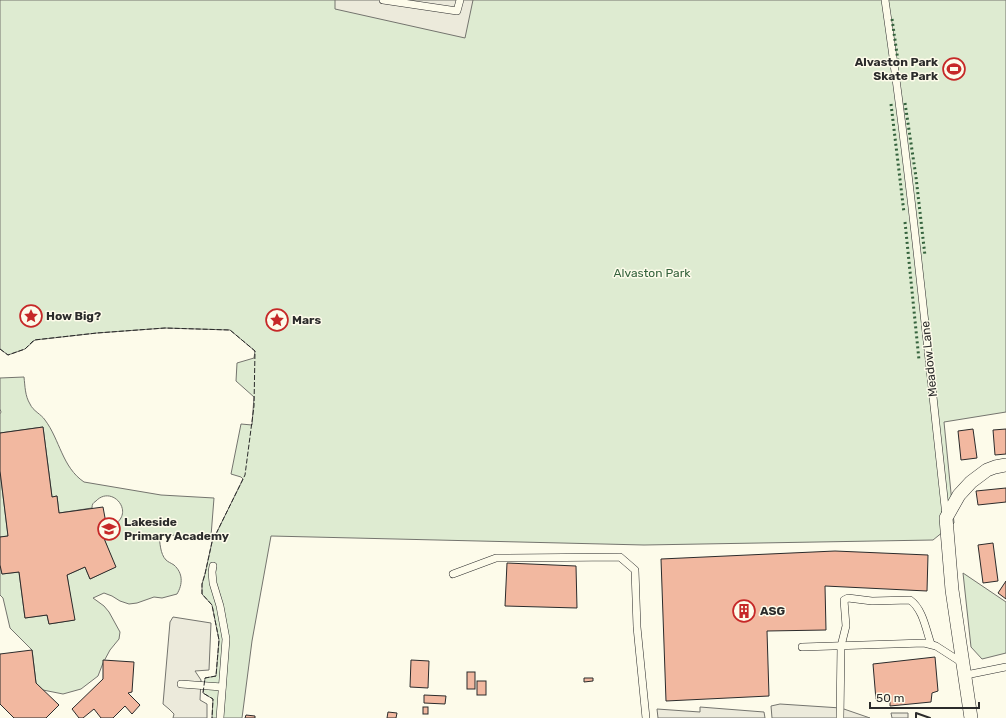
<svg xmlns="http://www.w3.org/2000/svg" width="1006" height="718" viewBox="0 0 1006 718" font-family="Rubik,sans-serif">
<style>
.green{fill:#deebd1;stroke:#74746e}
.parking{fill:#eceadb;stroke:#74746e}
.building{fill:#f2b8a0;stroke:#2b2b2b}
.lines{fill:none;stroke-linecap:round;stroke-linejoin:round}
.service-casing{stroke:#2b2b2b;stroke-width:8}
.minor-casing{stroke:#2b2b2b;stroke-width:14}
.service{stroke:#fdfbea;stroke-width:7}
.minor{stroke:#fdfbea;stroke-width:13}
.hedge{stroke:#34623c;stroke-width:3;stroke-dasharray:2 3;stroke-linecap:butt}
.fence{stroke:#2b2b2b;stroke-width:1;stroke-dasharray:5 2;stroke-linecap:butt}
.wall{stroke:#2b2b2b;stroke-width:2}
.labels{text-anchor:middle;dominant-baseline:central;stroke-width:3;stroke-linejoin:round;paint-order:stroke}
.poi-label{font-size:12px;font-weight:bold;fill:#2b2b2b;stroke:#fdfbea;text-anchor:start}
.park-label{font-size:12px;fill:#34623c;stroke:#fdfbea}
.street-label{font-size:12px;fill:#2b2b2b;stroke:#fdfbea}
</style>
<rect width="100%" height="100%" fill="#fdfbea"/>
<g class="green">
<polygon points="0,0 1006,0 1006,412 944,422 954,523 933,540 644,545 271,536 252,641 242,718 212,718 213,699 203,693 205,678 216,676 219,640 212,605 202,594 202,584 205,574 212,542 243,479 241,477 231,474 241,424 252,425 254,397 236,381 237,363 254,358 255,351 230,330 165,328 97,333 35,340 25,349 8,355 0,349"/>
<path d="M24,377C25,386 25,396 30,404C33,411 41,414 45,420C60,440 62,467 84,482L161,495L214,498L211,536L159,535C160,542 160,554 166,560C168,562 171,563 174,565C183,573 183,584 177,594L162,598L154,597L137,603L129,604L120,601L112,596L104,593L93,598L104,606L109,612L120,632L119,639L110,650L103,663L98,676L81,689L63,694L43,690L36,683L32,650L10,628L3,598L0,595V565L2,574L19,572L25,618L47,615L49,624L74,620L67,575L85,567L90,579L115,567L103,536L108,534L107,528C140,517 113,483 96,501C93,503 92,504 92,508L59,513L57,496L52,497L43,427L0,433V414L1,412L0,409V378Z"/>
<polygon points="0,471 8,536 0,537"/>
<polygon points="963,573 1006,602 1006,653 982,659 971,647"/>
</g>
<g class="parking">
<polygon points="335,0 473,0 465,38 335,9"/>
<polygon points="173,617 211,623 209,670 195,671 201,680 200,700 207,704 207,718 173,718 174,714 169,709 163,704 170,622"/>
<polygon points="780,704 841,708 870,718 772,718 771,706"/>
<polygon points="700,707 764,712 765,718 658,718 657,709 700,712"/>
<polygon points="891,713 908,713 908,718 892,718"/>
</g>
<g class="building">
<polygon points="43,427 52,497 57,496 59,513 103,507 108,534 103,536 116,567 90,579 85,567 67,575 75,620 49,624 47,615 25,618 19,572 2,574 0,565 0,537 8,536 0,471 0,433"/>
<polygon points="973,429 977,458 961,460 958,431"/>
<polygon points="1006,429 1006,454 995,455 993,430"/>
<polygon points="1006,488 1006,502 978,505 976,491"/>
<polygon points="993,543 998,581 983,583 978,545"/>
<polygon points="835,551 928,555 927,591 825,586 826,630 767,631 769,696 666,701 661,559"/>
<polygon points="507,563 576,566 577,608 505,606"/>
<polygon points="1006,581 1006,599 998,593"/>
<polygon points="32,650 36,683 59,705 46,718 14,718 0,704 0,654"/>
<polygon points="935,657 938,691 932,693 931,702 890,706 890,699 876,700 873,664"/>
<polygon points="103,660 134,662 132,692 128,693 140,705 132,714 125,706 113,718 101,718 94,709 83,718 79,718 72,709 103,679"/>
<polygon points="411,660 429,661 428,688 410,687"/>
<rect x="467" y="672" width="8" height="17"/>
<polygon points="584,678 593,678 593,681 584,682"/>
<rect x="477" y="681" width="9" height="14"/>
<polygon points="424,695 446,696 445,704 424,703"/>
<rect x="423" y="707" width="5" height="7"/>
<polygon points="388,712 397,713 396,718 387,718"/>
<polygon points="246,715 255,716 255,718 245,718"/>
</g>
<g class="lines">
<g class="service-casing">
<g id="service">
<polyline points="383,0 457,11 460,0"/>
<path d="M885,0C910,171 927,344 946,516"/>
<polyline points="213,566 212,572 213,583 220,606 226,639 220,718"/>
<polyline points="453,574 496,558 620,557 635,570 637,627 646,718"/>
<polyline points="802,647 924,643 936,646 964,664"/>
<polyline points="966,675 1006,667"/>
<polyline points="181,684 222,687"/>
<path d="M840,718L841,646L846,626L844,600L848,598L872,601L910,600C923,609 926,630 931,644"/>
</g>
</g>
<g class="minor-casing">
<polyline id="minor" points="971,718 952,590 946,518 959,495 971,482 987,470 995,467 1006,465"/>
</g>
<use href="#service" class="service"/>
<use href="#minor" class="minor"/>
<g class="hedge">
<polyline points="892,19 898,61"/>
<polyline points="905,103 916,177 925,256"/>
<polyline points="891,104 904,213"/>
<polyline points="905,222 919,360"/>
</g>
<polyline class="fence" points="0,349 8,355 25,349 34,340 97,333 165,328 230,330 255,351 254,406 245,475 212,542 205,574 202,584 202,594 212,605 219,640 216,676 205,678 203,693 213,699 212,718"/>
<polyline class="wall" points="916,718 916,713 930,718"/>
</g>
<defs>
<g id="stadium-ring" transform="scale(1.15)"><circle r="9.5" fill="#fdfbea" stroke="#c62828" stroke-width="1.5"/><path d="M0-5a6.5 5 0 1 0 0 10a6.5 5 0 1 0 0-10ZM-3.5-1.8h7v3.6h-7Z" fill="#c62828"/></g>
<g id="sight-ring" transform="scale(1.15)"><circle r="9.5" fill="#fdfbea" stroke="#c62828" stroke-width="1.5"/><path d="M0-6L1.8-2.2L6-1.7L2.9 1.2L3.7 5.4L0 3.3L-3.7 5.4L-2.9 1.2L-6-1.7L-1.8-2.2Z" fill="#c62828"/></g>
<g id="school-ring" transform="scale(1.15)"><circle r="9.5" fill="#fdfbea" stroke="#c62828" stroke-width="1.5"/><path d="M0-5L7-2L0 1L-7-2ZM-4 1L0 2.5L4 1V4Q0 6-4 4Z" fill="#c62828"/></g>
<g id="building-ring" transform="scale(1.15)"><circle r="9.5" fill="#fdfbea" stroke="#c62828" stroke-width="1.5"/><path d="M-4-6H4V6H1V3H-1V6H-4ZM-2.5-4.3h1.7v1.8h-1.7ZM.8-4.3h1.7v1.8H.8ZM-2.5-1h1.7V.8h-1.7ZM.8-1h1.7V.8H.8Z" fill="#c62828"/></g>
</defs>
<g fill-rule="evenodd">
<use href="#stadium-ring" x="954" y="69"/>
<use href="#sight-ring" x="31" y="316"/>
<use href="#sight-ring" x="277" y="320"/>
<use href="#school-ring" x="109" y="529"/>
<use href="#building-ring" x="744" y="611"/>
</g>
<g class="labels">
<g class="poi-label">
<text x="938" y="62" text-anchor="end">Alvaston Park<tspan x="938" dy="14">Skate Park</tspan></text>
<text x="46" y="316">How Big?</text>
<text x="292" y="320">Mars</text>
<text x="124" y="522">Lakeside<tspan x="124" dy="14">Primary Academy</tspan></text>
<text x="760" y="611">ASG</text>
</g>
<g class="park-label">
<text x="652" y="273">Alvaston Park</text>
</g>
<g class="street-label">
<text transform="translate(929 359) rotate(-96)">Meadow Lane</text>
</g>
</g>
<path d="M870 702v6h109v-6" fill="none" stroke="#2b2b2b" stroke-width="2"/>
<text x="876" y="702" font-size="12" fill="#2b2b2b" stroke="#fdfbea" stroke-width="3" paint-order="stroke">50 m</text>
</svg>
